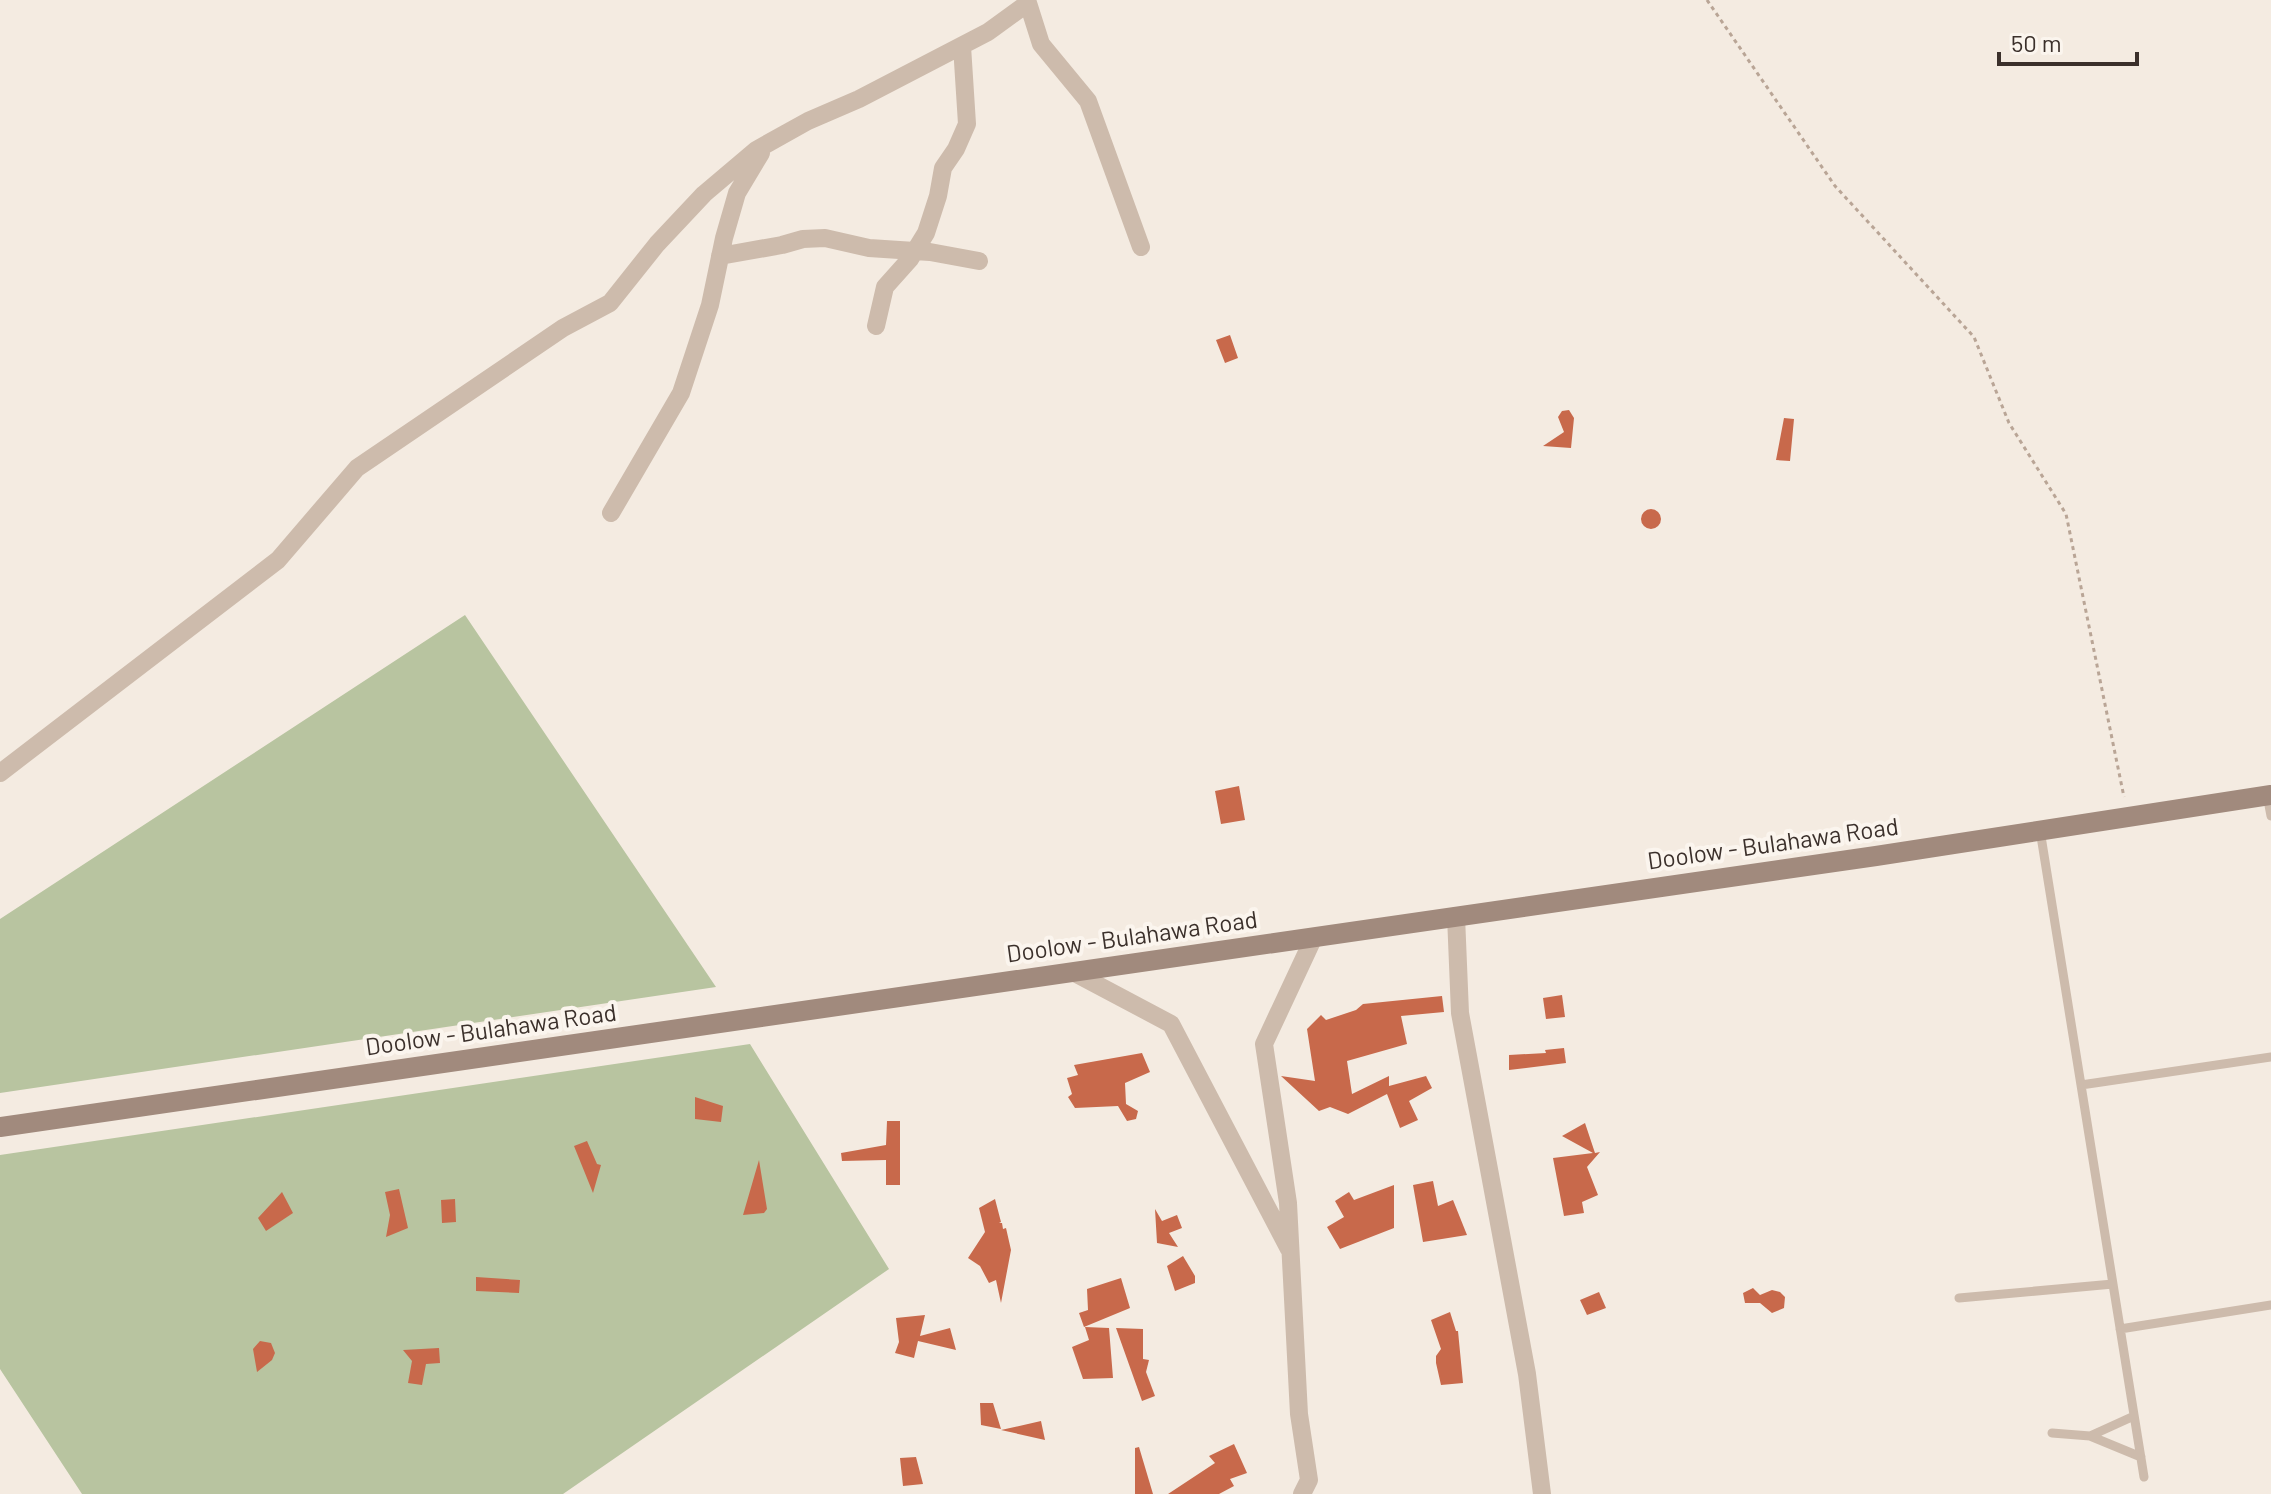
<svg xmlns="http://www.w3.org/2000/svg" width="2271" height="1494" font-family="Barlow,sans-serif">
<style>
.green{fill:#b8c4a0}
.building{fill:#c8694b}
.lines{fill:none;stroke-linecap:round;stroke-linejoin:round}
.path{stroke:#b9a596;stroke-width:3;stroke-dasharray:4 4;stroke-linecap:butt}
.service{stroke:#cdbbac;stroke-width:9}
.minor{stroke:#cdbbac;stroke-width:18}
.secondary{stroke:#a18a7d;stroke-width:20}
.labels{text-anchor:middle;stroke-width:8;stroke-linejoin:round;paint-order:stroke}
.street-label{font-size:24px;fill:#3b302b;stroke:#fbf5ee}
</style>
<rect width="100%" height="100%" fill="#f4ebe1"/>
<path class="green" d="M 465,615 L 716,987 L 0,1093 L 0,919 Z
M 750,1044 L 889,1269 L 563,1494 L 82,1494 L 0,1369 L 0,1155 Z"/>
<path class="building" d="M 1230,335 L 1238,358 L 1225,363 L 1216,340 Z
M 1569,410 L 1574,418 L 1571,448 L 1543,446 L 1564,432 L 1558,417 L 1562,411 Z
M 1784,418 L 1794,419 L 1790,461 L 1776,460 Z
M1641 519a10 10 0 1 1 20 0a10 10 0 1 1-20 0Z
M 1239,786 L 1245,820 L 1221,824 L 1215,791 Z
M 1562,995 L 1565,1017 L 1546,1019 L 1543,998 Z
M 1442,996 L 1444,1012 L 1401,1016 L 1407,1044 L 1347,1061 L 1352,1094 L 1389,1076 L 1389,1086 L 1426,1076 L 1432,1088 L 1409,1101 L 1418,1120 L 1400,1128 L 1387,1094 L 1348,1114 L 1330,1107 L 1319,1111 L 1281,1076 L 1315,1081 L 1307,1029 L 1321,1015 L 1326,1020 L 1356,1010 L 1363,1004 Z
M 1564,1048 L 1566,1063 L 1509,1070 L 1509,1055 L 1546,1053 L 1545,1050 Z
M 1142,1053 L 1150,1072 L 1125,1083 L 1126,1104 L 1138,1111 L 1136,1119 L 1127,1121 L 1118,1106 L 1075,1108 L 1068,1097 L 1072,1094 L 1067,1078 L 1078,1075 L 1074,1065 Z
M 695,1097 L 723,1106 L 721,1122 L 695,1119 Z
M 887,1121 L 900,1121 L 900,1185 L 886,1185 L 886,1160 L 842,1161 L 841,1153 L 886,1145 Z
M 1585,1123 L 1595,1153 L 1600,1152 L 1587,1167 L 1598,1195 L 1582,1202 L 1584,1213 L 1564,1216 L 1553,1158 L 1593,1153 L 1562,1136 Z
M 587,1141 L 597,1164 L 601,1165 L 593,1193 L 574,1146 Z
M 759,1160 L 767,1209 L 764,1213 L 743,1215 Z
M 1433,1181 L 1438,1206 L 1453,1200 L 1467,1235 L 1423,1242 L 1413,1185 Z
M 1394,1185 L 1394,1228 L 1340,1249 L 1327,1227 L 1344,1217 L 1335,1201 L 1349,1192 L 1354,1200 Z
M 399,1189 L 408,1228 L 386,1237 L 390,1215 L 385,1192 Z
M 282,1192 L 293,1213 L 266,1231 L 258,1218 Z
M 455,1199 L 456,1222 L 442,1223 L 441,1200 Z
M 995,1199 L 1001,1222 L 999,1223 L 1002,1223 L 1003,1229 L 1006,1228 L 1011,1250 L 1001,1303 L 996,1280 L 989,1283 L 980,1266 L 968,1258 L 985,1232 L 979,1208 Z
M 1155,1209 L 1162,1221 L 1177,1215 L 1182,1228 L 1169,1233 L 1178,1247 L 1157,1243 Z
M 1183,1256 L 1195,1276 L 1195,1283 L 1175,1291 L 1167,1266 Z
M 476,1277 L 520,1280 L 519,1293 L 476,1291 Z
M 1121,1278 L 1130,1308 L 1084,1327 L 1079,1313 L 1088,1310 L 1087,1289 Z
M 1753,1288 L 1760,1295 L 1772,1290 L 1780,1292 L 1785,1297 L 1784,1308 L 1772,1313 L 1760,1303 L 1745,1303 L 1743,1293 Z
M 1599,1292 L 1606,1308 L 1587,1315 L 1580,1300 Z
M 1450,1312 L 1456,1331 L 1458,1331 L 1463,1383 L 1441,1385 L 1436,1363 L 1436,1356 L 1441,1349 L 1431,1320 Z
M 925,1315 L 920,1336 L 950,1328 L 956,1350 L 918,1341 L 914,1358 L 895,1353 L 899,1342 L 896,1318 Z
M 1085,1327 L 1109,1328 L 1113,1378 L 1083,1379 L 1072,1347 L 1089,1340 Z
M 1116,1328 L 1143,1329 L 1143,1359 L 1149,1360 L 1146,1372 L 1155,1396 L 1142,1401 Z
M 260,1341 L 271,1343 L 275,1353 L 272,1360 L 257,1372 L 253,1349 Z
M 439,1348 L 440,1363 L 426,1364 L 422,1385 L 408,1383 L 412,1361 L 403,1350 Z
M 980,1403 L 993,1403 L 1001,1429 L 981,1425 Z
M 1041,1421 L 1045,1440 L 1001,1430 Z
M 1234,1444 L 1247,1473 L 1230,1479 L 1234,1486 L 1219,1494 L 1168,1494 L 1215,1463 L 1209,1456 Z
M 1139,1447 L 1153,1494 L 1135,1494 L 1135,1448 Z
M 916,1457 L 923,1484 L 903,1486 L 900,1458 Z"/>
<g class="lines">
<path class="path" d="M 1707,0 L 1835,186 L 1974,337 L 2009,423 L 2066,514 L 2124,797"/>
<path class="service" d="M 2267,795 L 2271,816
M 2040,830 L 2144,1477
M 2081,1085 L 2271,1057
M 1959,1298 L 2113,1284
M 2120,1329 L 2271,1305
M 2052,1433 L 2090,1436 L 2134,1416
M 2090,1436 L 2141,1457"/>
<path class="minor" d="M 1028,3 L 1041,44 L 1088,101 L 1141,247
M 720,256 L 782,245 L 803,239 L 825,238 L 869,248 L 930,252 L 979,261
M 876,326 L 885,287 L 910,259 L 926,233 L 938,196 L 943,168 L 956,149 L 967,124 L 962,46
M 611,513 L 681,393 L 710,305 L 724,238 L 737,193 L 761,153
M 0,773 L 278,560 L 357,468 L 563,328 L 610,303 L 657,244 L 704,194 L 756,150 L 808,121 L 859,99 L 988,32 L 1028,3 L 1027,0
M 1456,916 L 1460,1013 L 1527,1374 L 1542,1494
M 1073,972 L 1171,1024 L 1289,1249
M 1302,1494 L 1309,1480 L 1299,1414 L 1288,1203 L 1264,1044 L 1314,937"/>
<path class="secondary" d="M 0,1127 L 1876,856 L 2271,795"/>
</g>
<g class="labels">
<g class="street-label">
<text transform="translate(1773 844) rotate(-8)" y="8">Doolow - Bulahawa Road</text>
<text transform="translate(1132 937) rotate(-8)" y="8">Doolow - Bulahawa Road</text>
<text transform="translate(491 1030) rotate(-8)" y="8">Doolow - Bulahawa Road</text>
</g>
</g>
<path d="M1999 52v12h138v-12" fill="none" stroke="#3b302b" stroke-width="4"/>
<text x="2011" y="52" font-size="24" fill="#3b302b" stroke="#fbf5ee" stroke-width="6" paint-order="stroke">50 m</text>
</svg>
